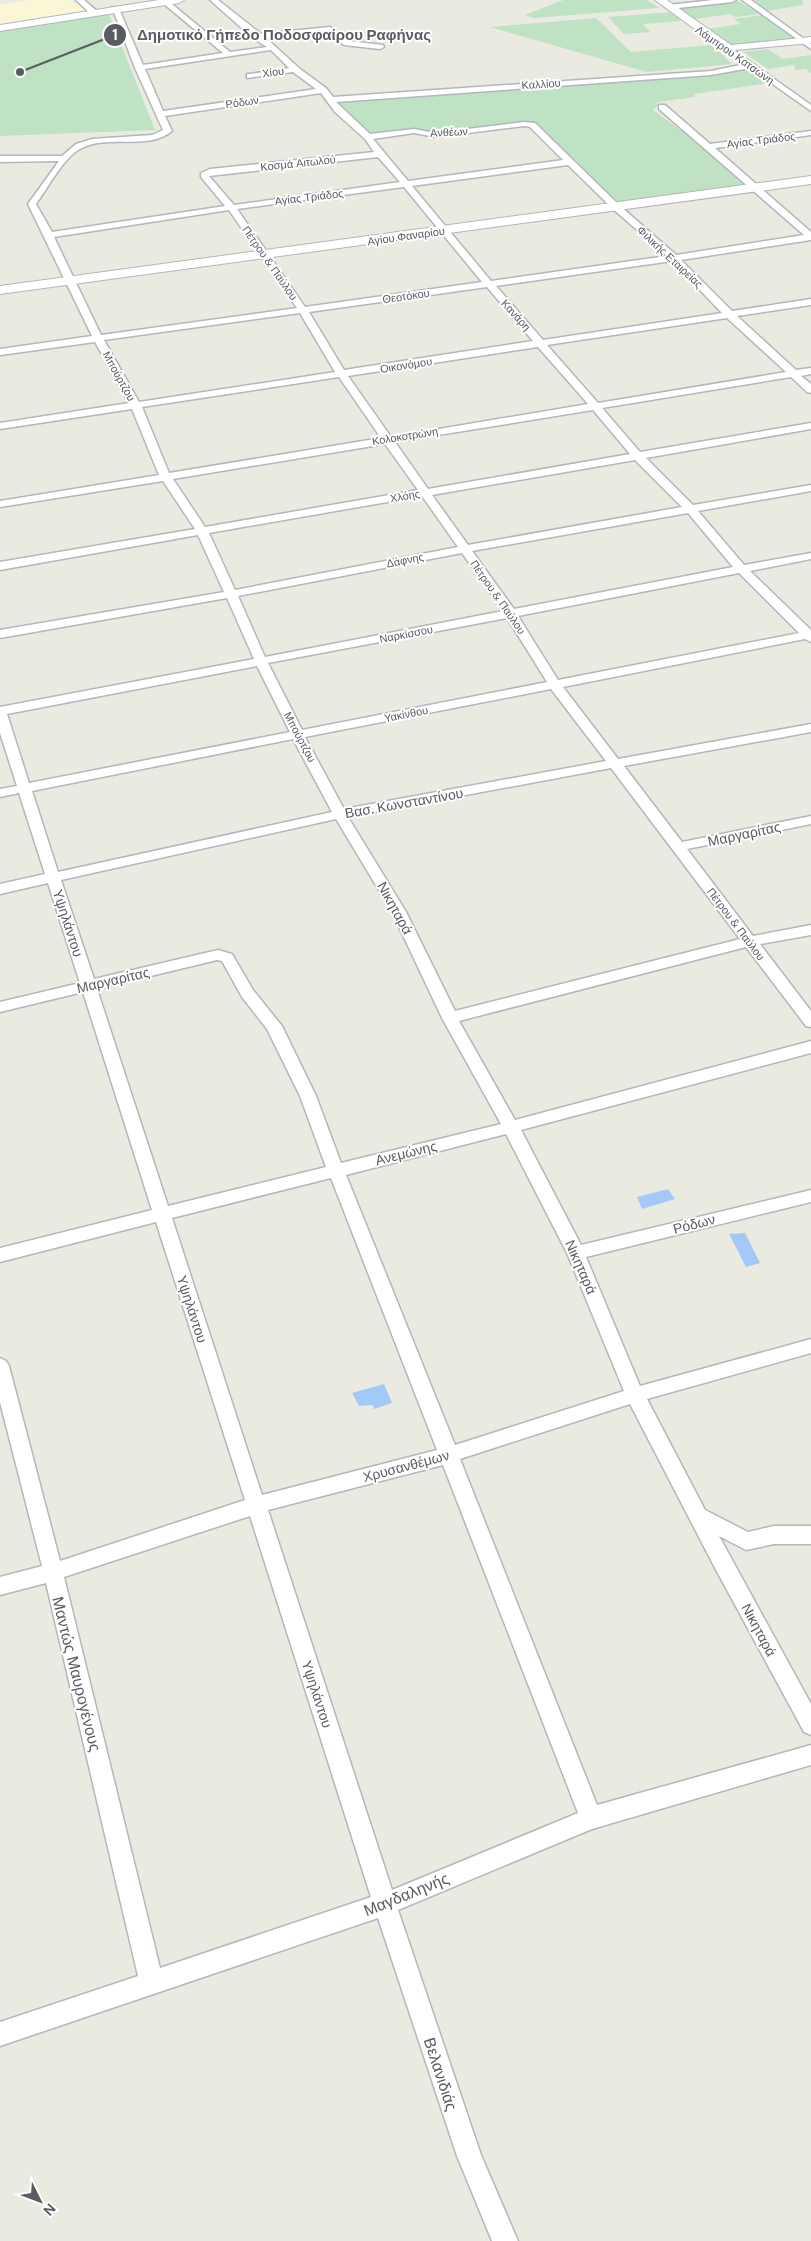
<svg xmlns="http://www.w3.org/2000/svg" width="811" height="2241" font-family="'DM Sans',sans-serif">
<style>
.commercial{fill:#fbf7d6}
.green{fill:#bee2c3}
.water{fill:#a3c9f9}
.lines{fill:none;stroke-linecap:round;stroke-linejoin:round}
.street-casing{stroke:#b3b6bb;stroke-width:3}
.secondary-casing{stroke:#b3b5bb;stroke-width:2}
.street{fill:#fff;fill-rule:evenodd}
.secondary{fill:#fff;fill-rule:evenodd}
.labels{text-anchor:middle;stroke-width:4;stroke-linejoin:round;paint-order:stroke}
.far-street-label{font-size:11px;fill:#595c61;stroke:#fff}
.street-label{font-size:14px;fill:#595c61;stroke:#fff}
.near-street-label{font-size:16px;fill:#595c61;stroke:#fff}
.leader{fill:none;stroke:#595c61;stroke-width:2}
.callout-dot{fill:#595c61;stroke:#fff;stroke-width:2}
.mark-label{font-size:15px;text-anchor:middle;font-weight:bold;fill:#fff}
.callout-label{font-size:15px;text-anchor:middle;font-weight:bold;fill:#595c61;stroke:#fff;stroke-width:4;stroke-linejoin:round;paint-order:stroke}
</style>
<rect width="100%" height="100%" fill="#ebeae1"/>
<path class="commercial" d="M 29,0 L 69,0 L 89,11 L 0,26 L 0,5 Z"/>
<path class="green" d="M 563,0 L 647,0 L 659,8 L 534,18 L 525,15 Z
M 755,0 L 802,0 L 804,5 L 766,11 Z
M 738,1 L 759,14 L 735,17 L 731,14 L 695,19 L 678,8 Z
M 672,12 L 681,21 L 643,24 L 650,32 L 624,34 L 608,17 Z
M 109,14 L 155,130 L 0,136 L 0,29 Z
M 763,15 L 795,39 L 731,46 L 706,29 L 741,24 L 734,19 Z
M 596,18 L 631,52 L 712,45 L 732,64 L 647,72 L 490,27 Z
M 768,49 L 783,59 L 811,55 L 811,73 L 806,69 L 796,70 L 794,65 L 768,69 L 743,52 Z
M 748,67 L 769,83 L 694,94 L 695,97 L 657,102 L 657,106 L 653,110 L 694,140 L 745,185 L 617,205 L 530,121 L 430,133 L 422,129 L 367,136 L 335,101 L 717,73 Z"/>
<path class="water" d="M 668,1189 L 675,1199 L 642,1209 L 637,1197 Z
M 745,1233 L 760,1263 L 746,1267 L 729,1234 Z
M 384,1384 L 392,1403 L 374,1409 L 373,1405 L 359,1406 L 352,1393 Z"/>
<g class="lines">
<defs>
<path id="street" d="M 76,0 L 84,0 L 98,12 L 91,14 Z
M 167,0 L 230,52 L 267,47 L 254,39 L 210,0 L 218,0 L 261,34 L 330,27 L 349,41 L 383,45 L 384,47 L 380,49 L 344,45 L 328,31 L 266,38 L 300,69 L 326,88 L 333,97 L 711,71 L 745,64 L 726,51 L 725,49 L 729,47 L 811,105 L 811,111 L 750,68 L 711,75 L 336,102 L 370,134 L 414,129 L 435,133 L 524,122 L 535,123 L 619,205 L 676,255 L 804,235 L 659,109 L 659,105 L 665,105 L 710,144 L 811,131 L 811,135 L 715,148 L 811,232 L 811,240 L 681,260 L 732,311 L 811,299 L 811,305 L 737,316 L 796,370 L 811,368 L 811,374 L 801,376 L 811,384 L 811,393 L 807,392 L 791,377 L 602,408 L 640,452 L 811,423 L 811,429 L 646,458 L 693,505 L 811,485 L 811,491 L 698,511 L 744,565 L 811,553 L 811,559 L 750,571 L 811,630 L 811,642 L 805,639 L 563,687 L 618,759 L 811,724 L 811,732 L 624,766 L 682,842 L 811,816 L 811,824 L 687,849 L 753,936 L 811,925 L 811,935 L 760,944 L 811,1011 L 811,1027 L 806,1026 L 746,947 L 459,1021 L 515,1120 L 811,1041 L 811,1053 L 521,1130 L 581,1245 L 811,1190 L 811,1202 L 586,1257 L 640,1386 L 811,1339 L 811,1353 L 647,1399 L 705,1510 L 748,1532 L 774,1526 L 811,1526 L 811,1544 L 774,1544 L 746,1550 L 719,1536 L 811,1704 L 811,1735 L 804,1732 L 715,1568 L 630,1404 L 460,1459 L 597,1805 L 811,1745 L 811,1765 L 592,1829 L 398,1910 L 481,2155 L 518,2241 L 492,2241 L 457,2156 L 378,1918 L 0,2046 L 0,2022 L 138,1976 L 46,1583 L 0,1595 L 0,1577 L 42,1566 L 0,1402 L 0,1358 L 6,1361 L 9,1366 L 60,1561 L 245,1500 L 156,1222 L 0,1262 L 0,1248 L 152,1210 L 83,992 L 0,1012 L 0,1002 L 80,983 L 48,883 L 0,894 L 0,884 L 45,874 L 19,793 L 0,797 L 0,789 L 17,786 L 0,733 L 0,707 L 254,659 L 227,598 L 0,638 L 0,630 L 224,592 L 198,535 L 0,570 L 0,562 L 195,529 L 163,481 L 0,507 L 0,501 L 159,475 L 132,409 L 0,429 L 0,423 L 129,403 L 95,342 L 0,355 L 0,349 L 92,336 L 28,204 L 59,161 L 0,162 L 0,156 L 62,156 L 76,144 L 92,139 L 152,135 L 163,130 L 135,68 L 112,7 L 119,9 L 143,65 L 223,53 L 164,4 L 164,0 ZM 271,50 L 289,68 L 250,74 L 247,74 L 247,78 L 293,72 L 316,89 L 163,111 L 145,69 ZM 321,93 L 335,112 L 365,139 L 374,152 L 210,169 L 201,173 L 201,177 L 225,206 L 52,232 L 36,204 C 48,188 64,156 82,148 C 109,134 148,151 172,131 L 165,116 ZM 524,126 L 530,127 L 563,160 L 408,181 L 373,139 L 414,133 L 435,137 ZM 378,157 L 400,182 L 234,205 L 209,176 ZM 568,165 L 613,209 L 667,256 L 491,281 L 412,186 ZM 404,187 L 482,282 L 305,307 L 237,209 ZM 229,210 L 297,308 L 101,335 L 54,237 ZM 672,261 L 722,313 L 543,340 L 496,286 ZM 487,287 L 533,341 L 344,370 L 309,312 ZM 300,313 L 335,372 L 139,402 L 104,340 ZM 727,318 L 786,372 L 598,403 L 547,345 ZM 538,347 L 588,404 L 391,437 L 348,376 ZM 339,377 L 381,438 L 169,473 L 142,407 ZM 593,410 L 630,454 L 428,489 L 395,442 ZM 385,444 L 418,490 L 205,527 L 173,479 ZM 635,460 L 682,507 L 468,545 L 432,495 ZM 422,496 L 458,547 L 235,590 L 209,533 ZM 688,513 L 733,567 L 514,609 L 472,551 ZM 462,553 L 503,611 L 265,657 L 238,596 ZM 739,573 L 799,633 L 558,680 L 518,616 ZM 507,618 L 547,682 L 302,730 L 268,663 ZM 257,666 L 290,732 L 29,783 L 7,714 ZM 551,689 L 606,761 L 344,809 L 305,737 ZM 293,739 L 332,812 L 58,872 L 32,791 ZM 611,768 L 740,939 L 455,1011 L 406,912 L 348,817 ZM 336,819 L 392,912 L 442,1018 L 501,1124 L 341,1163 L 316,1096 L 282,1026 L 253,990 L 232,954 L 218,950 L 94,979 L 61,880 ZM 217,960 L 222,961 L 242,997 L 267,1029 L 300,1096 L 326,1167 L 168,1206 L 97,989 ZM 506,1134 L 567,1253 L 624,1391 L 455,1445 L 346,1175 ZM 331,1178 L 437,1450 L 262,1495 L 172,1218 ZM 443,1465 L 578,1813 L 392,1890 L 268,1510 ZM 250,1516 L 371,1897 L 160,1968 L 64,1577 Z
M 713,0 L 736,0 L 732,2 L 669,9 L 665,7 L 669,5 Z
M 742,0 L 751,0 L 811,44 L 811,49 Z"/>
<path id="secondary" d="M 159,0 L 184,0 L 179,3 L 0,31 L 0,25 Z
M 655,0 L 667,0 L 731,45 L 811,37 L 811,43 L 725,51 Z
M 811,176 L 811,184 L 0,294 L 0,286 Z"/>
</defs>
<use href="#street" class="street-casing"/>
<use href="#secondary" class="secondary-casing"/>
<use href="#street" class="street"/>
<use href="#secondary" class="secondary"/>
</g>
<g class="labels">
<g class="far-street-label">
<text transform="translate(735 55) rotate(35)" y="4">Λάμπρου Κατσώνη</text>
<text transform="translate(273 72) rotate(-8)" y="4">Χίου</text>
<text transform="translate(541 84) rotate(-4)" y="4">Καλλίου</text>
<text transform="translate(242 102) rotate(-8)" y="4">Ρόδων</text>
<text transform="translate(449 132) rotate(-3)" y="4">Ανθέων</text>
<text transform="translate(761 140) rotate(-7)" y="4">Αγίας Τριάδος</text>
<text transform="translate(298 163) rotate(-6)" y="4">Κοσμά Αιτωλού</text>
<text transform="translate(309 197) rotate(-7)" y="4">Αγίας Τριάδος</text>
<text transform="translate(406 236) rotate(-8)" y="4">Αγίου Φαναρίου</text>
<text transform="translate(670 257) rotate(43)" y="4">Φιλικής Εταιρείας</text>
<text transform="translate(270 263) rotate(55)" y="4">Πέτρου &amp; Παύλου</text>
<text transform="translate(406 296) rotate(-8)" y="4">Θεοτόκου</text>
<text transform="translate(516 315) rotate(48)" y="4">Κανάρη</text>
<text transform="translate(406 365) rotate(-9)" y="4">Οικονόμου</text>
<text transform="translate(119 376) rotate(61)" y="4">Μπούρτζου</text>
<text transform="translate(405 436) rotate(-9)" y="4">Κολοκοτρώνη</text>
<text transform="translate(405 496) rotate(-10)" y="4">Χλόης</text>
<text transform="translate(405 560) rotate(-11)" y="4">Δάφνης</text>
<text transform="translate(498 597) rotate(55)" y="4">Πέτρου &amp; Παύλου</text>
<text transform="translate(406 634) rotate(-11)" y="4">Ναρκίσσου</text>
<text transform="translate(406 714) rotate(-11)" y="4">Υακίνθου</text>
<text transform="translate(300 737) rotate(62)" y="4">Μπούρτζου</text>
<text transform="translate(736 924) rotate(53)" y="4">Πέτρου &amp; Παύλου</text>
</g>
<g class="street-label">
<text transform="translate(404 803) rotate(-10)" y="5">Βασ. Κωνσταντίνου</text>
<text transform="translate(744 834) rotate(-12)" y="5">Μαργαρίτας</text>
<text transform="translate(395 908) rotate(61)" y="5">Νικηταρά</text>
<text transform="translate(68 923) rotate(72)" y="5">Υψηλάντου</text>
<text transform="translate(113 980) rotate(-13)" y="5">Μαργαρίτας</text>
<text transform="translate(406 1153) rotate(-14)" y="5">Ανεμώνης</text>
<text transform="translate(694 1224) rotate(-14)" y="5">Ρόδων</text>
<text transform="translate(581 1267) rotate(66)" y="5">Νικηταρά</text>
<text transform="translate(192 1309) rotate(72)" y="5">Υψηλάντου</text>
<text transform="translate(406 1466) rotate(-15)" y="5">Χρυσανθέμων</text>
<text transform="translate(759 1630) rotate(62)" y="5">Νικηταρά</text>
<text transform="translate(317 1694) rotate(72)" y="5">Υψηλάντου</text>
</g>
<g class="near-street-label">
<text transform="translate(77 1674) rotate(76)" y="6">Μαντώς Μαυρογένους</text>
<text transform="translate(406 1894) rotate(-22)" y="6">Μαγδαληνής</text>
<text transform="translate(441 2074) rotate(72)" y="6">Βελανιδιάς</text>
</g>
</g>
<path class="leader" d="M20 72L115 35"/>
<g class="callout-dot">
<circle cx="20" cy="72" r="5"/>
<circle cx="115" cy="35" r="12"/>
</g>
<g class="mark-label">
<text x="115" y="40">1</text>
</g>
<g class="callout-label">
<text x="284" y="40">Δημοτικό Γήπεδο Ποδοσφαίρου Ραφήνας</text>
</g>
<g transform="translate(40 2201) rotate(132)" stroke="#ffffff" stroke-width="4" paint-order="stroke">
<path d="M0-4L9 19L0 12L-9 19Z" fill="#595c61"/>
<text y="-8" font-size="14" font-weight="bold" text-anchor="middle" fill="#595c61">N</text>
</g>
</svg>
